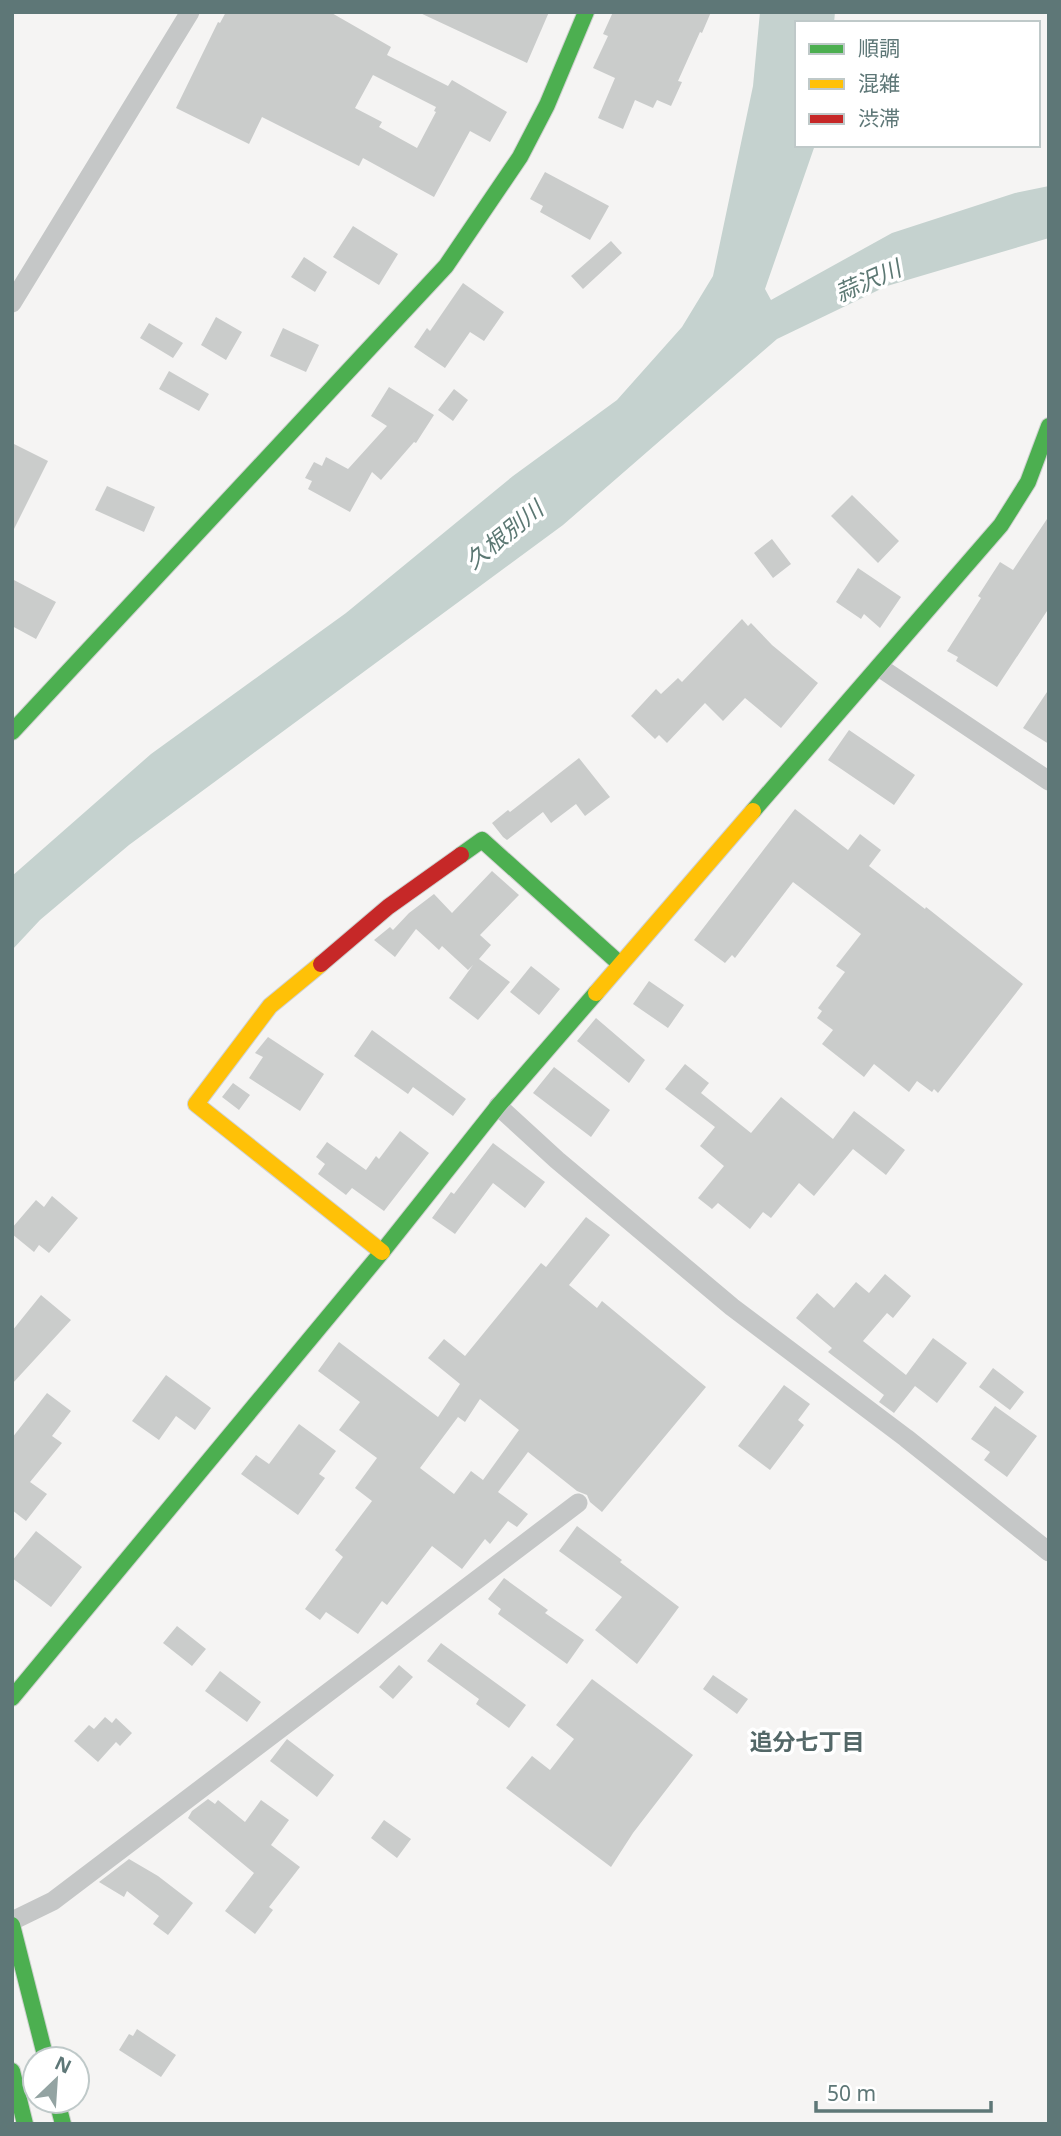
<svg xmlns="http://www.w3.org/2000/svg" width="1061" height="2136" font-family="'Noto Sans','Noto Sans JP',sans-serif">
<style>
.water{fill:#c5d2cf}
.building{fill:#cacccb;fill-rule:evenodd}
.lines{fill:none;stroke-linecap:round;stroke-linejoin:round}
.fast-casing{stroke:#cfd1d0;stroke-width:18}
.slow-casing{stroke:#cfd1d0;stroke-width:18}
.jam-casing{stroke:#cfd1d0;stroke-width:18}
.street{stroke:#c5c7c7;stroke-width:19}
.fast{stroke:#4caf50;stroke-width:16}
.slow{stroke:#ffc107;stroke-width:16}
.jam{stroke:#c62828;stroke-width:16}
.labels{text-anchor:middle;stroke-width:7;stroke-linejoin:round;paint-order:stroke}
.water-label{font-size:23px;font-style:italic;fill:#5c7873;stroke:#fff}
.neighbourhood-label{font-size:23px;font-weight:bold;fill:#536767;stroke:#fff}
</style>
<rect width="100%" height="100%" fill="#f5f4f3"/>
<path class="water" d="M 760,12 L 835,12 L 834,23 L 797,23 L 797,145 L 815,145 L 765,289 L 771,300 L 892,233 L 1015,193 L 1049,186 L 1049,238 L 887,286 L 777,339 L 563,525 L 129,845 L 40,920 L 12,950 L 12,876 L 151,754 L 346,613 L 513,476 L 617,400 L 682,327 L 713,276 L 753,86 Z"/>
<path class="building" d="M 226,12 L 330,12 L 391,47 L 387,55 L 448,86 L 452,80 L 507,112 L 490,142 L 470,131 L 434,197 L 363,158 L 359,166 L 262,117 L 249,144 L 176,108 L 218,22 L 220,23 ZM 373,75 L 436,107 L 434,111 L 436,112 L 417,148 L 379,127 L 382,122 L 355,108 Z
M 418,12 L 549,12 L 527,63 Z
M 613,12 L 711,12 L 702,33 L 700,32 L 678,81 L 682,82 L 671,106 L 657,100 L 653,108 L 635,100 L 623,129 L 598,118 L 615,78 L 593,68 L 608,36 L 603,34 Z
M 545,172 L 609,206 L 590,240 L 540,212 L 543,206 L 530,199 Z
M 353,226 L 398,254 L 379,285 L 333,257 Z
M 611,241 L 622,253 L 583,289 L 571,276 Z
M 304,257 L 327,272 L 315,292 L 291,277 Z
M 463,283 L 504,312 L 484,341 L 470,332 L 445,368 L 414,347 L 427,328 L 430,331 Z
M 216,317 L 242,332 L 226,360 L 201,345 Z
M 149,323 L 183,343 L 173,358 L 140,338 Z
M 283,328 L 319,345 L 306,372 L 270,356 Z
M 169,371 L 209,394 L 199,411 L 159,389 Z
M 389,387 L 434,415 L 416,443 L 414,442 L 381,480 L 372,472 L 350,512 L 308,489 L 312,481 L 305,478 L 314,462 L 322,466 L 326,457 L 348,469 L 387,426 L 371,416 Z
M 454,389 L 468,400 L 453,421 L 438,410 Z
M 12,443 L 48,461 L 12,533 Z
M 107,486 L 155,507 L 144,532 L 95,510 Z
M 852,495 L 899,541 L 878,563 L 831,516 Z
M 1049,516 L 1049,608 L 997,687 L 956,661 L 958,657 L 947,651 L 981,598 L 978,596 L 1000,562 L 1013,570 Z
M 772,539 L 791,564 L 773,578 L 754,553 Z
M 858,568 L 901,597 L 880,628 L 864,614 L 861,619 L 836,602 Z
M 12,579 L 56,602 L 36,639 L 12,626 Z
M 742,619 L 748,626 L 751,623 L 772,645 L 818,683 L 781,728 L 745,698 L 723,721 L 705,703 L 667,743 L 659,735 L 655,739 L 631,716 L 656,689 L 661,694 L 678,678 L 682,682 Z
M 1049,689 L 1049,744 L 1023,728 Z
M 849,730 L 915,775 L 894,805 L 828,760 Z
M 579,758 L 610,797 L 585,816 L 576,804 L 551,823 L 543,812 L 507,840 L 503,837 L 492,823 L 508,810 L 510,812 Z
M 795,809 L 848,850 L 860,834 L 881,850 L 869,866 L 925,909 L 926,907 L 1023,984 L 938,1093 L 934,1089 L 932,1092 L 917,1081 L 909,1092 L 874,1064 L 864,1077 L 822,1044 L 833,1030 L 817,1018 L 822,1011 L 818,1008 L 845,972 L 836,966 L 861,934 L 793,882 L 735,958 L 732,955 L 725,963 L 694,940 Z
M 492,871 L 519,895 L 480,935 L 491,945 L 479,959 L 510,982 L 478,1020 L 449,998 L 473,965 L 468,970 L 442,946 L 439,950 L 416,929 L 395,957 L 374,940 L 390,927 L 393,930 L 409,913 L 434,894 L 452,913 Z
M 531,966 L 560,989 L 539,1015 L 510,992 Z
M 649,981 L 684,1005 L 668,1028 L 633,1004 Z
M 596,1018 L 645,1060 L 629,1083 L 577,1041 Z
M 372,1030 L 466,1099 L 453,1116 L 413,1087 L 408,1094 L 354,1056 Z
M 268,1037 L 324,1074 L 300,1111 L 249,1078 L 263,1057 L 255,1053 Z
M 685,1064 L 709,1083 L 701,1093 L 751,1133 L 781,1097 L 833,1139 L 854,1111 L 905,1150 L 886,1175 L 853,1149 L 814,1196 L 799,1183 L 771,1218 L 763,1212 L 750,1229 L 718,1203 L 712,1209 L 698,1198 L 724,1166 L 700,1146 L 715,1127 L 665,1089 Z
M 554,1067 L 610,1110 L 591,1137 L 533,1093 Z
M 233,1083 L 250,1095 L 239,1110 L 222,1097 Z
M 400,1131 L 429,1153 L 384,1211 L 352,1188 L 346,1195 L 318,1174 L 325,1164 L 316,1157 L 327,1142 L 366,1170 L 376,1156 L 379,1159 Z
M 493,1143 L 545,1182 L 525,1208 L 493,1183 L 455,1234 L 432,1218 L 451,1192 L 454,1194 Z
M 52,1196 L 78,1218 L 49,1253 L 39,1245 L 34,1252 L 12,1234 L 12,1228 L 36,1200 L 44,1207 Z
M 586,1217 L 610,1235 L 569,1285 L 597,1308 L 602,1301 L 706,1387 L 602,1512 L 590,1502 L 587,1495 L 577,1491 L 528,1452 L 498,1492 L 528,1514 L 517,1527 L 508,1521 L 490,1544 L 485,1539 L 462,1569 L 432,1546 L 387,1605 L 382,1601 L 358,1634 L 326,1612 L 320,1620 L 305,1609 L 343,1557 L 335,1550 L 372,1501 L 355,1488 L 377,1458 L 339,1430 L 360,1402 L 318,1371 L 339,1342 L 438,1417 L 460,1384 L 428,1358 L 444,1339 L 465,1356 L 541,1263 L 546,1267 ZM 480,1399 L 519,1430 L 483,1480 L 471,1471 L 454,1494 L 420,1468 L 458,1417 L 465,1422 Z
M 885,1274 L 911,1296 L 893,1318 L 887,1313 L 863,1341 L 906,1375 L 933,1338 L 967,1363 L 937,1403 L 915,1386 L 894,1413 L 879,1402 L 884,1395 L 828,1352 L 832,1348 L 796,1318 L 817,1293 L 834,1308 L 856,1282 L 869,1293 Z
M 41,1295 L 71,1320 L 12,1384 L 12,1331 Z
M 993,1368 L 1024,1392 L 1010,1410 L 979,1387 Z
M 166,1375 L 211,1408 L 195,1430 L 176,1416 L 159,1440 L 132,1421 Z
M 784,1385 L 810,1404 L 798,1420 L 804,1425 L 770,1470 L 738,1446 Z
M 47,1393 L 71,1411 L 52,1436 L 62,1443 L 30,1482 L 47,1494 L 26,1521 L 12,1510 L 12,1438 Z
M 995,1406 L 1037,1436 L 1007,1477 L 984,1460 L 990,1452 L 971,1439 Z
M 299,1424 L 336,1451 L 319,1474 L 325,1478 L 298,1515 L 241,1474 L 256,1455 L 269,1464 Z
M 577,1526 L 622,1560 L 620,1562 L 679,1607 L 637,1664 L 595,1630 L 622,1597 L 559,1551 Z
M 36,1531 L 82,1567 L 51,1607 L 12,1578 L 12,1561 Z
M 504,1578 L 548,1610 L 545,1613 L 584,1640 L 567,1664 L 498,1614 L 501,1609 L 488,1599 Z
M 177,1626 L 206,1649 L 192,1666 L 163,1643 Z
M 441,1643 L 526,1705 L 509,1728 L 476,1704 L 479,1699 L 427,1661 Z
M 399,1665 L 413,1677 L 393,1699 L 379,1687 Z
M 220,1671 L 261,1702 L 247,1722 L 205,1691 Z
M 713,1675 L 748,1699 L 737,1714 L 703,1689 Z
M 592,1679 L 693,1755 L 633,1833 L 611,1867 L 506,1788 L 532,1756 L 550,1770 L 574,1739 L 556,1725 Z
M 105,1717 L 112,1723 L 116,1718 L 132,1733 L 120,1746 L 116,1742 L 98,1762 L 74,1741 L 89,1725 L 94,1729 Z
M 287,1739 L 334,1775 L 317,1797 L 270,1761 Z
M 208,1799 L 215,1804 L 218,1800 L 245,1822 L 261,1800 L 289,1820 L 271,1845 L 300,1867 L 269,1907 L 273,1910 L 255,1934 L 225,1911 L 254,1873 L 188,1818 L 192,1811 Z
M 384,1820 L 411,1839 L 397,1858 L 371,1838 Z
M 129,1859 L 158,1876 L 193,1903 L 168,1935 L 153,1924 L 159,1916 L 127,1891 L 124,1897 L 99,1882 Z
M 137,2029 L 176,2055 L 161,2077 L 119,2050 L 129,2034 L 133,2036 Z"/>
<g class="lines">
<defs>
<path id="fast" d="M 12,732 L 446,266 L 520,157 L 547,105 L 586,12
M 753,811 L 1001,525 L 1028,482 L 1049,426
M 461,855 L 482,840 L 620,964
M 12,1698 L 382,1252 L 498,1106 L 596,993
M 12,1925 L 46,2059
M 12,2071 L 25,2124
M 57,2101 L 63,2124"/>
<path id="slow" d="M 321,964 L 270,1006 L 196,1104 L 382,1252
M 596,993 L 753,811"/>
<path id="jam" d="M 321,964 L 388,907 L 461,855"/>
</defs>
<use href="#fast" class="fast-casing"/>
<use href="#slow" class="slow-casing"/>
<use href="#jam" class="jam-casing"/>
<path class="street" d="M 12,303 L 190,12
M 879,667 L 1049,781
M 498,1106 L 557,1160 L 732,1307 L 906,1438 L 1049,1552
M 12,1921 L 53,1901 L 578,1503"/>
<use href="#fast" class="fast"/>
<use href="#slow" class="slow"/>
<use href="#jam" class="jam"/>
</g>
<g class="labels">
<g class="water-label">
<text transform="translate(868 281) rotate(-24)" y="8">蒜沢川</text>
<text transform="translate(504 535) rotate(-39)" y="8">久根別川</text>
</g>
<g class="neighbourhood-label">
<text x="807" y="1750">追分七丁目</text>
</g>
</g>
<rect width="1061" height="2136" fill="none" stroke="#5e7777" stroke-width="28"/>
<rect x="795" y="21" width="245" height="126" fill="#ffffff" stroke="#bfc9c9" stroke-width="2"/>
<rect x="809" y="44" width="35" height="10" fill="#4caf50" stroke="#bfc9c9" stroke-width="2"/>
<text x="858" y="56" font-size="21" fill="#5e7777">順調</text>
<rect x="809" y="79" width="35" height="10" fill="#ffc107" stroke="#bfc9c9" stroke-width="2"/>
<text x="858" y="91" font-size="21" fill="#5e7777">混雑</text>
<rect x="809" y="114" width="35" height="10" fill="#c62828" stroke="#bfc9c9" stroke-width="2"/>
<text x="858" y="126" font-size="21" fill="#5e7777">渋滞</text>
<g transform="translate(56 2080) rotate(25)"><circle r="33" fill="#ffffff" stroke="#bfc9c9" stroke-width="2"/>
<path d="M0-5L12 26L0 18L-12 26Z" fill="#93a3a2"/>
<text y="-10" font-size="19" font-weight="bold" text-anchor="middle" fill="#5e7777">N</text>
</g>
<path d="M816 2101v10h175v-10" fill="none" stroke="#5e7777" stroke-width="3.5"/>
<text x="827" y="2101" font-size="21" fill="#5e7777" stroke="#ffffff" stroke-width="5" paint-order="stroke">50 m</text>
</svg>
